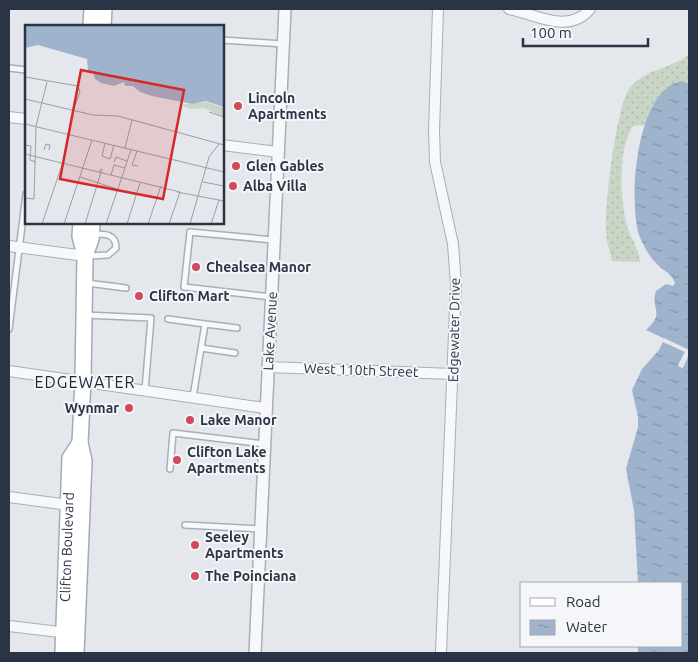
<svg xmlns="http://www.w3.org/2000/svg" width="698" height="662" font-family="Ubuntu,sans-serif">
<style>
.grass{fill:url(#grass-dots)}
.water{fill:url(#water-ripples)}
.pier{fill:#e4e7ec}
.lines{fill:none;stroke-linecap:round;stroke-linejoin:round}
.service-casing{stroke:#a9aeb7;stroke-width:8}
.minor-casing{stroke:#a9aeb7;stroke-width:12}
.tertiary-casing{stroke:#a9aeb7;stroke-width:14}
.primary-casing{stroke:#a3abb8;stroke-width:18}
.service{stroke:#f7f8fa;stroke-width:5}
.minor{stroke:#f7f8fa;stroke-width:10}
.tertiary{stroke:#f7f8fa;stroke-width:11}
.primary{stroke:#fff;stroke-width:15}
.poi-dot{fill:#d1495b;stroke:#f4f6f9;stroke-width:2}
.labels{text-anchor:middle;stroke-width:4;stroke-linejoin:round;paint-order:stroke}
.poi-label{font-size:14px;font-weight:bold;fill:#2b3445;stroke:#f4f6f9;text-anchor:start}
.street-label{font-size:14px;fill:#2b3445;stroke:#f4f6f9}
.quarter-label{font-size:16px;letter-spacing:1px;fill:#1d2536;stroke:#f4f6f9}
.inset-road{fill:none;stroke:#9a9fa9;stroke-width:1}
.view{fill:#d62828;fill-opacity:0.15;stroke:#d62828;stroke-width:2.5}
.inset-edge{fill:none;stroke:#2b3445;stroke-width:2.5}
</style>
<defs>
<pattern id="grass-dots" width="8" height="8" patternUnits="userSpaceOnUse" patternTransform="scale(1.25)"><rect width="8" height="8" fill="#c9d6c5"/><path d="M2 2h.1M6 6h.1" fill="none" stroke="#adb8ab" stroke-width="1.8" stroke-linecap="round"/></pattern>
<pattern id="water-ripples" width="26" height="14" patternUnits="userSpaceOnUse" patternTransform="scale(1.25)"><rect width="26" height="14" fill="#9fb4cc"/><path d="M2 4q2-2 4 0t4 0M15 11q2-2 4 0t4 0" fill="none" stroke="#8293a7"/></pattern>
</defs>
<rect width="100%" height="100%" fill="#e4e7ec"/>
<path class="grass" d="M 689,54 L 689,84 L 683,81 C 662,89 652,104 645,125 L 633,126 C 617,148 620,204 628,229 C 632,240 640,251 640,262 L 612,261 C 610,251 606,241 606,231 C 605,206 616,100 632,85 C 648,69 673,68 689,54 Z"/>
<path class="water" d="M 683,81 L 689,84 L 689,350 L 646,330 C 666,312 650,310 656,291 L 666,284 L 673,286 L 675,283 C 671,272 663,271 657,264 C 649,257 643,244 639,235 C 628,200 636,87 683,81 Z
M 663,342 L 685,352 L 678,365 L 682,368 L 689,354 L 689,653 L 638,653 L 638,646 L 682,646 L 682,583 L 638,583 L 634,510 L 626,469 L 638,427 L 638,417 L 632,390 L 642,369 L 659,350 Z"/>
<path class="pier" d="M 664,338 L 689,350 L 689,354 L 683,368 L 678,366 L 685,352 L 663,342 Z"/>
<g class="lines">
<defs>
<path id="service" d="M 222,40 L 283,44
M 9,68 L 26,70
M 88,256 L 108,255 L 116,248 C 116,233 104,234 92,234
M 87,283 L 126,288
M 271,297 L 184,287 L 190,232 L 273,240
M 85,315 L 151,318 L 145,390
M 168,319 L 205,324 L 193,397
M 205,324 L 237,328
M 9,329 L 26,194
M 201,348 L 235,353
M 170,469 L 173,433 L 264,444
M 185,525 L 260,529"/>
<path id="minor" d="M 438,9 L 434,131 L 435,162 L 453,244 L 456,285 L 441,653
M 509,9 C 536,14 568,35 590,9
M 9,117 L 26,119
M 222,145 L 278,152
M 9,246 L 85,256
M 268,367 L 453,374
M 9,371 L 265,408
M 9,497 L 69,505
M 9,626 L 68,633"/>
<path id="tertiary" d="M 255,653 L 285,9"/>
<g id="primary">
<path d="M 91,26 L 92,9"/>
<path d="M 103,26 L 104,9"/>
<path d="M 85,256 L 91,239 L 92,222"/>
<path id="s1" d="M 63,653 L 70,458 L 80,443"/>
<path d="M 76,653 L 84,461 L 80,443 L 83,380 L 85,256 L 80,236 L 81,222"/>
</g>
</defs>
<use href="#service" class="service-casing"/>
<use href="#minor" class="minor-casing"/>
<use href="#tertiary" class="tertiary-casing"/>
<use href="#primary" class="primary-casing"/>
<use href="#service" class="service"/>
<use href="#minor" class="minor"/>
<use href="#tertiary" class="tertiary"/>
<use href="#primary" class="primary"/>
</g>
<g class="poi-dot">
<circle cx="238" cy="106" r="5"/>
<circle cx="236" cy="166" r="5"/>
<circle cx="233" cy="186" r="5"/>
<circle cx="196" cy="267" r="5"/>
<circle cx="139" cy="296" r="5"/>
<circle cx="129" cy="408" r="5"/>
<circle cx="190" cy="420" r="5"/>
<circle cx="177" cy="460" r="5"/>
<circle cx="195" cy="545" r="5"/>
<circle cx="195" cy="576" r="5"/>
</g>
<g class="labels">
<g class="poi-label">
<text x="248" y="103">Lincoln<tspan x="248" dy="16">Apartments</tspan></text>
<text x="246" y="171">Glen Gables</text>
<text x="243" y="191">Alba Villa</text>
<text x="206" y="272">Chealsea Manor</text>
<text x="149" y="301">Clifton Mart</text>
<text x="119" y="413" text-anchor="end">Wynmar</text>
<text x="200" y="425">Lake Manor</text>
<text x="187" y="457">Clifton Lake<tspan x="187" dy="16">Apartments</tspan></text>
<text x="205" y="542">Seeley<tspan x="205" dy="16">Apartments</tspan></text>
<text x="205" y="581">The Poinciana</text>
</g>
<g class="street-label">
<text transform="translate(454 330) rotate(-89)" y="5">Edgewater Drive</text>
<text transform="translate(270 331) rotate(-87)" y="5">Lake Avenue</text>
<text transform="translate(361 370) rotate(2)" y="5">West 110th Street</text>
<text dy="5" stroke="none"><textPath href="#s1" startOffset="106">Clifton Boulevard</textPath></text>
</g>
<g class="quarter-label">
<text x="85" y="388">EDGEWATER</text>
</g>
</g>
<g transform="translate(25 25)">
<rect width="199" height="199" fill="#e4e7ec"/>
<path d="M 182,77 L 199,83 L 199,92 L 179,83 L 167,84 L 154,80 Z" fill="#c9d6c5"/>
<path d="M 0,0 L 199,0 L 199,82 L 181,76 L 167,79 L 127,71 L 115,67 L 108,61 L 100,61 L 99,57 L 89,61 L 76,58 L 70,54 L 68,47 L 63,46 L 62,34 L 13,20 L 0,23 Z" fill="#9fb4cc"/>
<path class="inset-road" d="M 0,52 L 53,61 L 55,67 L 48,86M 0,74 L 68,90 L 93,91 L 199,120M 184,87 L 199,92M 0,99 L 199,147M 80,118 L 77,131 L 85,134 L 89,120M 0,120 L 6,121 L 5,135 L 11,137M 100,123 L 107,95M 19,125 L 21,119 L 25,120 L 24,125M 112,126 L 107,140 L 113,141M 0,129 L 155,167M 89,137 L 91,132 L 102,136M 86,150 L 89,140 L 100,143M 55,152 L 92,164M 178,157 L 199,161M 152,167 L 199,176M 0,173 L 9,174 L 11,101 L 22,57M 17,199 L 38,137M 39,199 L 67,115M 60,199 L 77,144 L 74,146M 81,199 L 106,125M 102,199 L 115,158M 123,199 L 136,161M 144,199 L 155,167M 165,199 L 184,132 L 194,119M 186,199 L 194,175"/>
<path class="view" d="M 56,45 L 159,65 L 138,174 L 35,154 Z"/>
<rect width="199" height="199" class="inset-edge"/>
</g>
<rect width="698" height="662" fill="none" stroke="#2b3445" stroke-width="20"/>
<rect x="520" y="582" width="162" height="65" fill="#f4f6f9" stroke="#a4a8b1"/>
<rect x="530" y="598" width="25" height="8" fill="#ffffff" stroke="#a4a8b1"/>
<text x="566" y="607" font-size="15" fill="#2b3445">Road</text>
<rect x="530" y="620" width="25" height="15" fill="url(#water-ripples)" stroke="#a4a8b1"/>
<text x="566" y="632" font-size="15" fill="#2b3445">Water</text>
<path d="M523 38v8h125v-8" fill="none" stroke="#2b3445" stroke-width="2.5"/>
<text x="530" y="38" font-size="15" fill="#2b3445" stroke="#f4f6f9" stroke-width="4" paint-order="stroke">100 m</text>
</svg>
